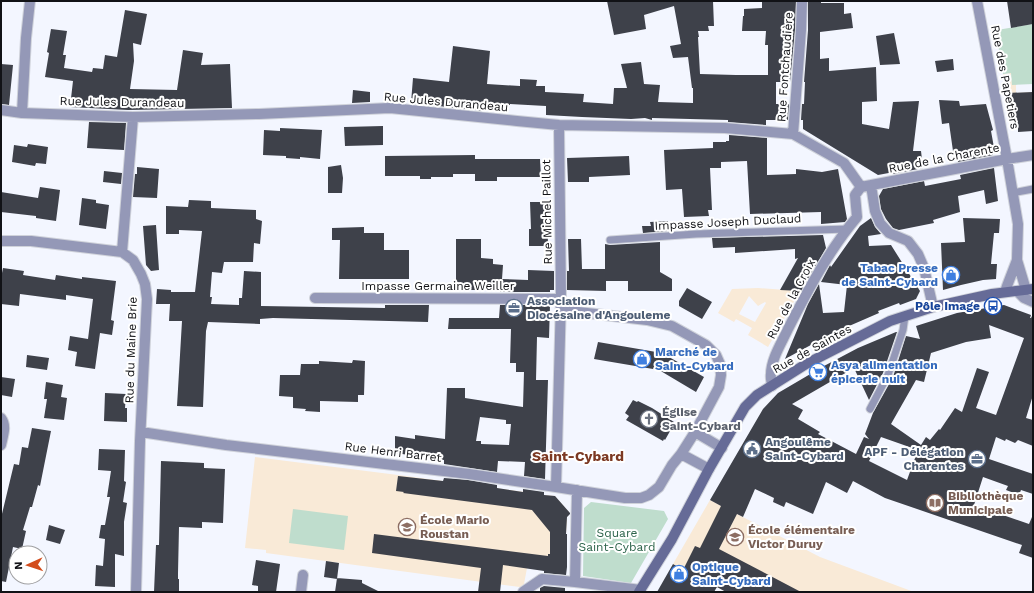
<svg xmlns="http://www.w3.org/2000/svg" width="1034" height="593" font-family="'Work Sans',sans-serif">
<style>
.education{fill:#f9ead7;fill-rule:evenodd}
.green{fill:#bfddcd}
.building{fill:#3e414a;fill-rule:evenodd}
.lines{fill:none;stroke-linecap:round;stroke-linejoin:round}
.service-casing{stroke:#cfd2da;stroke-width:9}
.minor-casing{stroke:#cfd2da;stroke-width:12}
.secondary-casing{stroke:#cfd2da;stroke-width:12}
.service{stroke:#9498b7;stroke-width:7}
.minor{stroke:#9498b7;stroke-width:10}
.secondary{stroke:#666b97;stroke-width:10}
.labels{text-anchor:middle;stroke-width:4;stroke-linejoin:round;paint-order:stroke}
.street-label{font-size:12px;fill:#111216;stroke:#fff}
.shop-label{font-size:12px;font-weight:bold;fill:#366cbe;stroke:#fff;text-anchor:start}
.service-label{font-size:12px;font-weight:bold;fill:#4e5e75;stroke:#fff;text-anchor:start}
.transit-label{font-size:12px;font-weight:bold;fill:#164399;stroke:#fff;text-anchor:end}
.worship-label{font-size:12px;font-weight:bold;fill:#5b616d;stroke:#fff;text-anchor:start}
.education-label{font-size:12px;font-weight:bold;fill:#785e54;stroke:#fff;text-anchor:start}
.park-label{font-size:12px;fill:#2d644b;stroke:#fff}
.quarter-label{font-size:14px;font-weight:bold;fill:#7c3923;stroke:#fff}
</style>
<rect width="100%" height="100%" fill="#f3f6ff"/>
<path class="education" d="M 1011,73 L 1012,85 L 1016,84 L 1016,93 L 1033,92 L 1033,131 L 1018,128 L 1011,129 L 1003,74 Z
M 758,288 L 800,291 L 768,347 L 748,335 L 752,328 L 736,319 L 734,322 L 718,313 L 732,289 ZM 749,296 L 758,306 L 765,302 L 766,303 L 755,322 L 739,314 Z
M 255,457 L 406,476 L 533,493 L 533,494 L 555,496 L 569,512 L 568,516 L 565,518 L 567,520 L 566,534 L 567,534 L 567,567 L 527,568 L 524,584 L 520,587 L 266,553 L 266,550 L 245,548 Z
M 710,500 L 820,557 L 914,592 L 726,592 L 673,564 Z"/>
<path class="green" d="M 1033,24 L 1033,84 L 1012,85 L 1011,73 L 1003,74 L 996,32 L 997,30 Z
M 591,502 L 664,511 L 668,519 L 631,583 L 583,576 L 584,508 Z
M 293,509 L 348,516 L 344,550 L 289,543 Z"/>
<path class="building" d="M 607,1 L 713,1 L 714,26 L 708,26 L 709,31 L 698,31 L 699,37 L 698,37 L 700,74 L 736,75 L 768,75 L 768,45 L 765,45 L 766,31 L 742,31 L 743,16 L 744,16 L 744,9 L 762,8 L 762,1 L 796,1 L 795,30 L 790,82 L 776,82 L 776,104 L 789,104 L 788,120 L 766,120 L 766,125 L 728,122 L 728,120 L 652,118 L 652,120 L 645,118 L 631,119 L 582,117 L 546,115 L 546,106 L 510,104 L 510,105 L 485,103 L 484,111 L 411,103 L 413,78 L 449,82 L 453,46 L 490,51 L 487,84 L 520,86 L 520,79 L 537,80 L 536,86 L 545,86 L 545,92 L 584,94 L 583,102 L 613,104 L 614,88 L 627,88 L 621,64 L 641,62 L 644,84 L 660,85 L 658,102 L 693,103 L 693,88 L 692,88 L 688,57 L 673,58 L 670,46 L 681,44 L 674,6 L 644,15 L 646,29 L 614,35 Z
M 808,1 L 821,1 L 821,3 L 844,3 L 844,14 L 851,13 L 853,28 L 820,32 L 820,59 L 829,58 L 829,71 L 876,67 L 877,101 L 862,102 L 862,124 L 889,129 L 893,102 L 919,101 L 913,151 L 921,151 L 923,168 L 893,174 L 894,172 L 878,175 L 803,129 L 803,120 L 801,120 L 802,104 L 804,104 L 805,82 L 804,82 L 808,30 Z
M 1007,1 L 1033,1 L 1033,24 L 1011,28 Z
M 125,10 L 147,14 L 141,45 L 133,43 L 134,61 L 130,89 L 177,90 L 183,50 L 203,53 L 201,65 L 230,64 L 232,108 L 128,110 L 70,107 L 73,81 L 45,77 L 49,53 L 47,52 L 51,29 L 67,31 L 63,55 L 66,55 L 64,68 L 92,72 L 93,68 L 103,69 L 105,55 L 117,57 Z
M 894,33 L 900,64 L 880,65 L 876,36 Z
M 953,59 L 954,70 L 937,72 L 935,61 Z
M 1,64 L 13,65 L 9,105 L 1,104 Z
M 353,90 L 370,92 L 370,102 L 352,103 Z
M 1033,92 L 1033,131 L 1018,132 L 1018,128 L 1011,129 L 1006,93 Z
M 939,100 L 959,101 L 960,106 L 986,104 L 993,130 L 991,131 L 995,153 L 992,154 L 993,155 L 958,162 L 957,158 L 954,158 L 949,123 L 942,124 Z
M 89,122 L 126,123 L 124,150 L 87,148 Z
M 383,126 L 383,145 L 345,146 L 344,127 Z
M 280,128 L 322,130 L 320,159 L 300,157 L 300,159 L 286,158 L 286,156 L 263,155 L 264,130 L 280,131 Z
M 729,135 L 767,138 L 767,175 L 796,174 L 796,169 L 822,172 L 838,169 L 847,219 L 845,222 L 821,224 L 821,212 L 750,214 L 747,161 L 721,162 L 721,168 L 710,168 L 712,210 L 708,210 L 709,216 L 684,217 L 682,189 L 666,190 L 664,150 L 713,148 L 713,142 L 726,142 L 726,141 L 729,141 Z
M 28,144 L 48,147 L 46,164 L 36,163 L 35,166 L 12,162 L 14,145 L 27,147 Z
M 475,155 L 475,159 L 540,159 L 541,177 L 497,177 L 497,181 L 475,181 L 475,174 L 453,174 L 453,177 L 431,177 L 431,179 L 420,179 L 420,176 L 385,176 L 385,156 Z
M 629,156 L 630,175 L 589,177 L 589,182 L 568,182 L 567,158 Z
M 341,165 L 343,178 L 342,193 L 328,193 L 328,167 Z
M 137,167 L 159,169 L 157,198 L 133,197 L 135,174 L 137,174 Z
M 994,168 L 998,201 L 986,204 L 984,190 L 958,196 L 960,212 L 933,220 L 934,223 L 899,230 L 893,228 L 886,219 L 881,209 L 879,196 L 883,189 L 924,181 L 925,186 L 961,179 L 960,175 Z
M 104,171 L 122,173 L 121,184 L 103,182 Z
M 40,187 L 60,190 L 56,221 L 36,218 L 36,216 L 1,212 L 1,192 L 38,198 Z
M 82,198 L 96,200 L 96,203 L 109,205 L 106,229 L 79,225 Z
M 189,200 L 211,201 L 211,208 L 256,210 L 256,219 L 262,221 L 260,244 L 254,243 L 253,262 L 224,262 L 222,273 L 212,272 L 210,297 L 212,297 L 211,304 L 239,305 L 239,298 L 242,298 L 244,271 L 261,272 L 261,306 L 385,308 L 385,305 L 429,305 L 428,322 L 273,318 L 260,319 L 260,324 L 208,322 L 206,331 L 203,407 L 177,406 L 182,321 L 169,321 L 170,304 L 156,304 L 157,289 L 171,290 L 171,292 L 195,292 L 202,231 L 179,230 L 179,234 L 166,234 L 166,206 L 188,207 Z
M 530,202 L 547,202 L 548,246 L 529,246 L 529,229 L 531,229 Z
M 871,218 L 875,227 L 881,234 L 868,236 L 869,246 L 891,245 L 920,291 L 916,299 L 900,305 L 899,303 L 878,311 L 879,313 L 833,333 L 785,359 L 808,304 L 819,284 L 823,313 L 844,312 L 847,285 L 821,282 L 830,265 L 831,267 L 860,226 Z
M 963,218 L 1000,219 L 999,233 L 994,233 L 991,264 L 997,264 L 996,279 L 983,280 L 961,285 L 943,290 L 941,243 L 965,242 Z
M 668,221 L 668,231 L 643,233 L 642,226 L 651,226 L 650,222 Z
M 156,225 L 159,270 L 151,271 L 146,265 L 143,226 Z
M 364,227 L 364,233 L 384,233 L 384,250 L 409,250 L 409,279 L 339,279 L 340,240 L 332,240 L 332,228 Z
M 823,235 L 826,248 L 801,291 L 780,290 L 798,258 L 795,259 L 795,249 L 735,253 L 735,247 L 713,248 L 712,238 Z
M 456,239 L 481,239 L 481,258 L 493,259 L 493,264 L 503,265 L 502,279 L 528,280 L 528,270 L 554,271 L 554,290 L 550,290 L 550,292 L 500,292 L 500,290 L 456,290 Z
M 568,239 L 581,239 L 582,269 L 605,269 L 605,244 L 610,245 L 660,242 L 660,272 L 672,279 L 672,291 L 628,291 L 628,281 L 606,281 L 606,291 L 567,290 L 567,271 L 569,271 Z
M 3,268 L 24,271 L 23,275 L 55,280 L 56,275 L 82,279 L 82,277 L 116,281 L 111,320 L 114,321 L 112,335 L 100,333 L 95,369 L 75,366 L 77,352 L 68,350 L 70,336 L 88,339 L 93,299 L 66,295 L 66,300 L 20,294 L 19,306 L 1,304 L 1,278 Z
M 687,288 L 712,302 L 702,319 L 679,306 L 679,301 Z
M 500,305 L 550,305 L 549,338 L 537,337 L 536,380 L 548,380 L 545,479 L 524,476 L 525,462 L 498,461 L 497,472 L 444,464 L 444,460 L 395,453 L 395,436 L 415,439 L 415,435 L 445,439 L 447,388 L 465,388 L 465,398 L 523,407 L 524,372 L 516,372 L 516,363 L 510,363 L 511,329 L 448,329 L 449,318 L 499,318 ZM 480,417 L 506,420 L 506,424 L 511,424 L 509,445 L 481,444 L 481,441 L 476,441 Z
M 1004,305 L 1031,315 L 1030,318 L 1031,318 L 1032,316 L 1033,316 L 1033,395 L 1026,418 L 1033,420 L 1033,446 L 1018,440 L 1015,443 L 1006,439 L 1005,441 L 996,437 L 989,459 L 1033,474 L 1033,494 L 1021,490 L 1019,495 L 1006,490 L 1008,486 L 983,477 L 974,505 L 1029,524 L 1032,517 L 1033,517 L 1033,558 L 1019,553 L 1022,545 L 885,498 L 853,481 L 847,493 L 826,482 L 813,514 L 786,502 L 784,507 L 773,502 L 774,498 L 755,489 L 743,517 L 737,514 L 719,549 L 801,592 L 726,592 L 717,587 L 714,592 L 657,592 L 673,564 L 683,570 L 695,546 L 700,548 L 721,506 L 710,500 L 763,409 L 778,393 L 824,366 L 858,348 L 896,332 L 897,332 L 883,373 L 869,400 L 854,368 L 792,404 L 803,410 L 798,419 L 820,432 L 818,434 L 856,454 L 864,437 L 869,439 L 865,434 L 873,413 L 893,377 L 906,336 L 920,339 L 916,326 L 957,313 ZM 989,325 L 1024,338 L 996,415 L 976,408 L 989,372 L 977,368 L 962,412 L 955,408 L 940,430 L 939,429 L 930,440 L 926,437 L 921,445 L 891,424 L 916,380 L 924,382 L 931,353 L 966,342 L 991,338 ZM 881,437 L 918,450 L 907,480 L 869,461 Z
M 598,342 L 662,353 L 704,377 L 696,392 L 659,370 L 594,359 Z
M 27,355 L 49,358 L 47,370 L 26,367 Z
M 353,360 L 365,361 L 364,395 L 358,395 L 358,402 L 320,401 L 320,412 L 305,411 L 306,409 L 293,408 L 293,397 L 279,396 L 280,375 L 300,375 L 301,364 L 319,364 L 319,361 L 352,363 Z
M 1,377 L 15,379 L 12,397 L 1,395 Z
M 46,382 L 63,385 L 61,397 L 67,398 L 64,420 L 44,418 L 47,399 L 44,399 Z
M 105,393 L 126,394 L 125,408 L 127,408 L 127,422 L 104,421 Z
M 633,400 L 637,402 L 638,401 L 652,408 L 674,422 L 674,424 L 665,440 L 664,439 L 663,441 L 626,420 L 629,416 L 625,413 Z
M 32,428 L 51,431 L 40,486 L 38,485 L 32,507 L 30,507 L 23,530 L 26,531 L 22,549 L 13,547 L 6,582 L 1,581 L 1,518 L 14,464 L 19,465 L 22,447 L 28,448 Z
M 99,449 L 125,450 L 124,481 L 126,482 L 123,502 L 127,503 L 124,522 L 124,556 L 115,554 L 115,587 L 95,586 L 96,565 L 103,566 L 105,539 L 99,538 L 101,525 L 105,525 L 110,497 L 107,497 L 111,471 L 98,470 Z
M 161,461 L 204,463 L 204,468 L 225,469 L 223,523 L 202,522 L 202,528 L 179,527 L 178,573 L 178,579 L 179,579 L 179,592 L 154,592 L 156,545 L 159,545 Z
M 398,476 L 443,481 L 444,478 L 468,480 L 497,485 L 497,488 L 523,492 L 523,489 L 544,492 L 544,495 L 555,496 L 570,513 L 570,514 L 567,517 L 566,534 L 567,534 L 567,567 L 566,575 L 544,573 L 544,571 L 503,565 L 500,592 L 478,592 L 481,568 L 372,553 L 374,534 L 548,556 L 548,554 L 550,554 L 550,532 L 532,510 L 403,493 L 404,492 L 396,491 Z
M 49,525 L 65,530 L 60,544 L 46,540 Z
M 256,560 L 280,564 L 276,592 L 258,592 L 258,586 L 252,585 Z
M 326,561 L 339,563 L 337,579 L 324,577 Z
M 337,578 L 362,580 L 362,583 L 380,592 L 335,592 Z
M 544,586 L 565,588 L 565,592 L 540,592 L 540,588 Z"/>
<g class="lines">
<defs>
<path id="service" d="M 1012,193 L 1033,189
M 610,240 L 696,234 L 847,229
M 870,409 L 888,375 L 903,330 L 905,316"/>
<path id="minor" d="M 977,1 L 1007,159 L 1018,224 L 1017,260 L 1007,286 L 1005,292
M 1,110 L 22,113 L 133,117 L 259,114 L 390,108 L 517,121 L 559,125 L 725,128 L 793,134 L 844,163 L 861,187
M 22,113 L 26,38 L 30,1
M 793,134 L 801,30 L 802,1
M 871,185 L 875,211 L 880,223 L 889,233 L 908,241 L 918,254 L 924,268 L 933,307
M 861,187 L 1007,159 L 1033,155
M 1,241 L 31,241 L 122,252 L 133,260 L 141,274 L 145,284 L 147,299 L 140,441 L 136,592
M 122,252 L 133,117
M 1017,260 L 1026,290
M 1017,291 L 1024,298 L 1033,302
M 315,298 L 561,299
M 772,386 C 772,382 770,378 771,374 C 771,359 782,342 788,329 C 808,290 829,250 857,217 L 855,195 L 861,187
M 1,418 C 7,426 3,435 1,445
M 141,432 L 226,445 L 469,474 L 556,487 L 625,498 L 641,498 L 649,495 L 659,487 L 672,465 L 681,454 L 695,432 L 719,387 L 721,375 L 720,364 L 716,355 L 706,345 L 672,326 L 647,320 L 561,310
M 695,432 L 722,448
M 681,454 L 709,469
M 556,487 L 561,299 L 559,125
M 577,490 L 575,582 L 641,590
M 301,592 L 303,575
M 523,592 L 542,579 L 575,582"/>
<path id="secondary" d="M 639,592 L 672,539 L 709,469 L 745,407 L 757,395 L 806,364 L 890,321 L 933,307 L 992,294 L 1033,289"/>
</defs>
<use href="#service" class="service-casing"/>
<use href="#minor" class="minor-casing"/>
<use href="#secondary" class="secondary-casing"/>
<use href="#service" class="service"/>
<use href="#minor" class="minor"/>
<use href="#secondary" class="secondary"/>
</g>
<defs>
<symbol id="shop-ring" viewBox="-11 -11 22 22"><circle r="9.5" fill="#fff" stroke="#3f7fe0" stroke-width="1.5"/><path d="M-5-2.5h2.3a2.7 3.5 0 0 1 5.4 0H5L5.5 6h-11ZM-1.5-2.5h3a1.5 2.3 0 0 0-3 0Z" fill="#3f7fe0"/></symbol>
<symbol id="bus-ring" viewBox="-11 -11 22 22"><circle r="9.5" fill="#fff" stroke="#1a4fb4" stroke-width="1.5"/><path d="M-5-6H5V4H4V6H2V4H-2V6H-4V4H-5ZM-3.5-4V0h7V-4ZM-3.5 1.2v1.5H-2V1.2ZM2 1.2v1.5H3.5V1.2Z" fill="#1a4fb4"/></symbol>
<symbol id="office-ring" viewBox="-11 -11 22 22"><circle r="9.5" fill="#fff" stroke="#5c6f8a" stroke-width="1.5"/><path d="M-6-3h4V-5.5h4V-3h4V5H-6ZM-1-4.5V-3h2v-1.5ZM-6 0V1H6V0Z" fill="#5c6f8a"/></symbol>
<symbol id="supermarket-ring" viewBox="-11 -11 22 22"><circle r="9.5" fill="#fff" stroke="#3f7fe0" stroke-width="1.5"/><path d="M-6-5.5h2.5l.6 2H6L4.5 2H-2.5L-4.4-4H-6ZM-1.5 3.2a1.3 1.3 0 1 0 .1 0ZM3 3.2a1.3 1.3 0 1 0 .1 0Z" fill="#3f7fe0"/></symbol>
<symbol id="church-ring" viewBox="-11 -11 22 22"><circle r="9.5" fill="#fff" stroke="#6b7280" stroke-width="1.5"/><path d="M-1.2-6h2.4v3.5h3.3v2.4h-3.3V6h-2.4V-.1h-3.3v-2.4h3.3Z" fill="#6b7280"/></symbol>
<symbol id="civic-ring" viewBox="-11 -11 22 22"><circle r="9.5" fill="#fff" stroke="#5c6f8a" stroke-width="1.5"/><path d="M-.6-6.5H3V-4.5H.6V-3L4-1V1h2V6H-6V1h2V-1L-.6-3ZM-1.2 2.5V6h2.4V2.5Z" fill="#5c6f8a"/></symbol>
<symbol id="library-ring" viewBox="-11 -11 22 22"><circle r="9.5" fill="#fff" stroke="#8d6e63" stroke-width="1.5"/><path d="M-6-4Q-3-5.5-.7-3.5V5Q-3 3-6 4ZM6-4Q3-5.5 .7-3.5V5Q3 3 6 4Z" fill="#8d6e63"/></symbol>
<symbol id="school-ring" viewBox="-11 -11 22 22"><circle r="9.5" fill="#fff" stroke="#8d6e63" stroke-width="1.5"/><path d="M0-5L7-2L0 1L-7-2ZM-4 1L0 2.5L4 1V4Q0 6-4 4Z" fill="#8d6e63"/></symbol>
</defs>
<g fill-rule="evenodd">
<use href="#shop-ring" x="941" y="265" width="20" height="20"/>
<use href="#bus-ring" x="983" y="296" width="20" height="20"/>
<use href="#office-ring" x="504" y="298" width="20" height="20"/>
<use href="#shop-ring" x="632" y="349" width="20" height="20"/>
<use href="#supermarket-ring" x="808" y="362" width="20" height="20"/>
<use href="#church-ring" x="639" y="409" width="20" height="20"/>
<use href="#civic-ring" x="742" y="439" width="20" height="20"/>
<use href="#office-ring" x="967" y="449" width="20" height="20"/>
<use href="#library-ring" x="925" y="493" width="20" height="20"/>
<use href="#school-ring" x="397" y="517" width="20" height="20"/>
<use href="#school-ring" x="725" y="527" width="20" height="20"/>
<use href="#shop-ring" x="669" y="564" width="20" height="20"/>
</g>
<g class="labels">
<g class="street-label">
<text transform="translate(785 67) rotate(-86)" y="4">Rue Fontchaudière</text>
<text transform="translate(1005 77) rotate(79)" y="4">Rue des Papetiers</text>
<text transform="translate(122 102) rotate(1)" y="4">Rue Jules Durandeau</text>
<text transform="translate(446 102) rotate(5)" y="4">Rue Jules Durandeau</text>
<text transform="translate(944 158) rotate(-11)" y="4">Rue de la Charente</text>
<text transform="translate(547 212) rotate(-91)" y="4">Rue Michel Paillot</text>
<text transform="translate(728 222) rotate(-3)" y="4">Impasse Joseph Duclaud</text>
<text x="438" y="290">Impasse Germaine Weiller</text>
<text transform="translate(791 299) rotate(-62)" y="4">Rue de la Croix</text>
<text transform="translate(812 349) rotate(-29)" y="4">Rue de Saintes</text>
<text transform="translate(131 350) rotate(-88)" y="4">Rue du Maine Brie</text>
<text transform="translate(393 452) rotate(7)" y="4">Rue Henri Barret</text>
</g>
<g class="shop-label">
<text x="938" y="272" text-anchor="end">Tabac Presse<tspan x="938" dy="14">de Saint-Cybard</tspan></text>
<text x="655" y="356">Marché de<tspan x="655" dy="14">Saint-Cybard</tspan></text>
<text x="831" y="369">Asya alimentation<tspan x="831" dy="14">épicerie nuit</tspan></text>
<text x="692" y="571">Optique<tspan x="692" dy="14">Saint-Cybard</tspan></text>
</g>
<g class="service-label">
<text x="527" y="305">Association<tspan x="527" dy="14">Diocésaine d'Angouleme</tspan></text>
<text x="765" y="446">Angoulême<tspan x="765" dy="14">Saint-Cybard</tspan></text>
<text x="964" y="456" text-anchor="end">APF - Délégation<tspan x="964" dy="14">Charentes</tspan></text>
</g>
<g class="transit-label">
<text x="980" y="310">Pôle Image</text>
</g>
<g class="worship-label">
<text x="662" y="416">Église<tspan x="662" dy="14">Saint-Cybard</tspan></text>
</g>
<g class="education-label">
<text x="948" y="500">Bibliothèque<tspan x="948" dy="14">Municipale</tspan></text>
<text x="420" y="524">École Mario<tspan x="420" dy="14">Roustan</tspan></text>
<text x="748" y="534">École élémentaire<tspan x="748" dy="14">Victor Duruy</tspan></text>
</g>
<g class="park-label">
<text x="617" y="537">Square<tspan x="617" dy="14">Saint-Cybard</tspan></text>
</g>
<g class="quarter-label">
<text x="578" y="461">Saint-Cybard</text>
</g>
</g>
<rect width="1034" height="593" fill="none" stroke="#111216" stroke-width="4"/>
<g transform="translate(28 565) rotate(267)"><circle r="19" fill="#ffffff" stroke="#a0a0a2"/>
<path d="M0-3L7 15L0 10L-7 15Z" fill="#d34c1c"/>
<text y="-6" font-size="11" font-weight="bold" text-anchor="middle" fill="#111216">N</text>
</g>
</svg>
